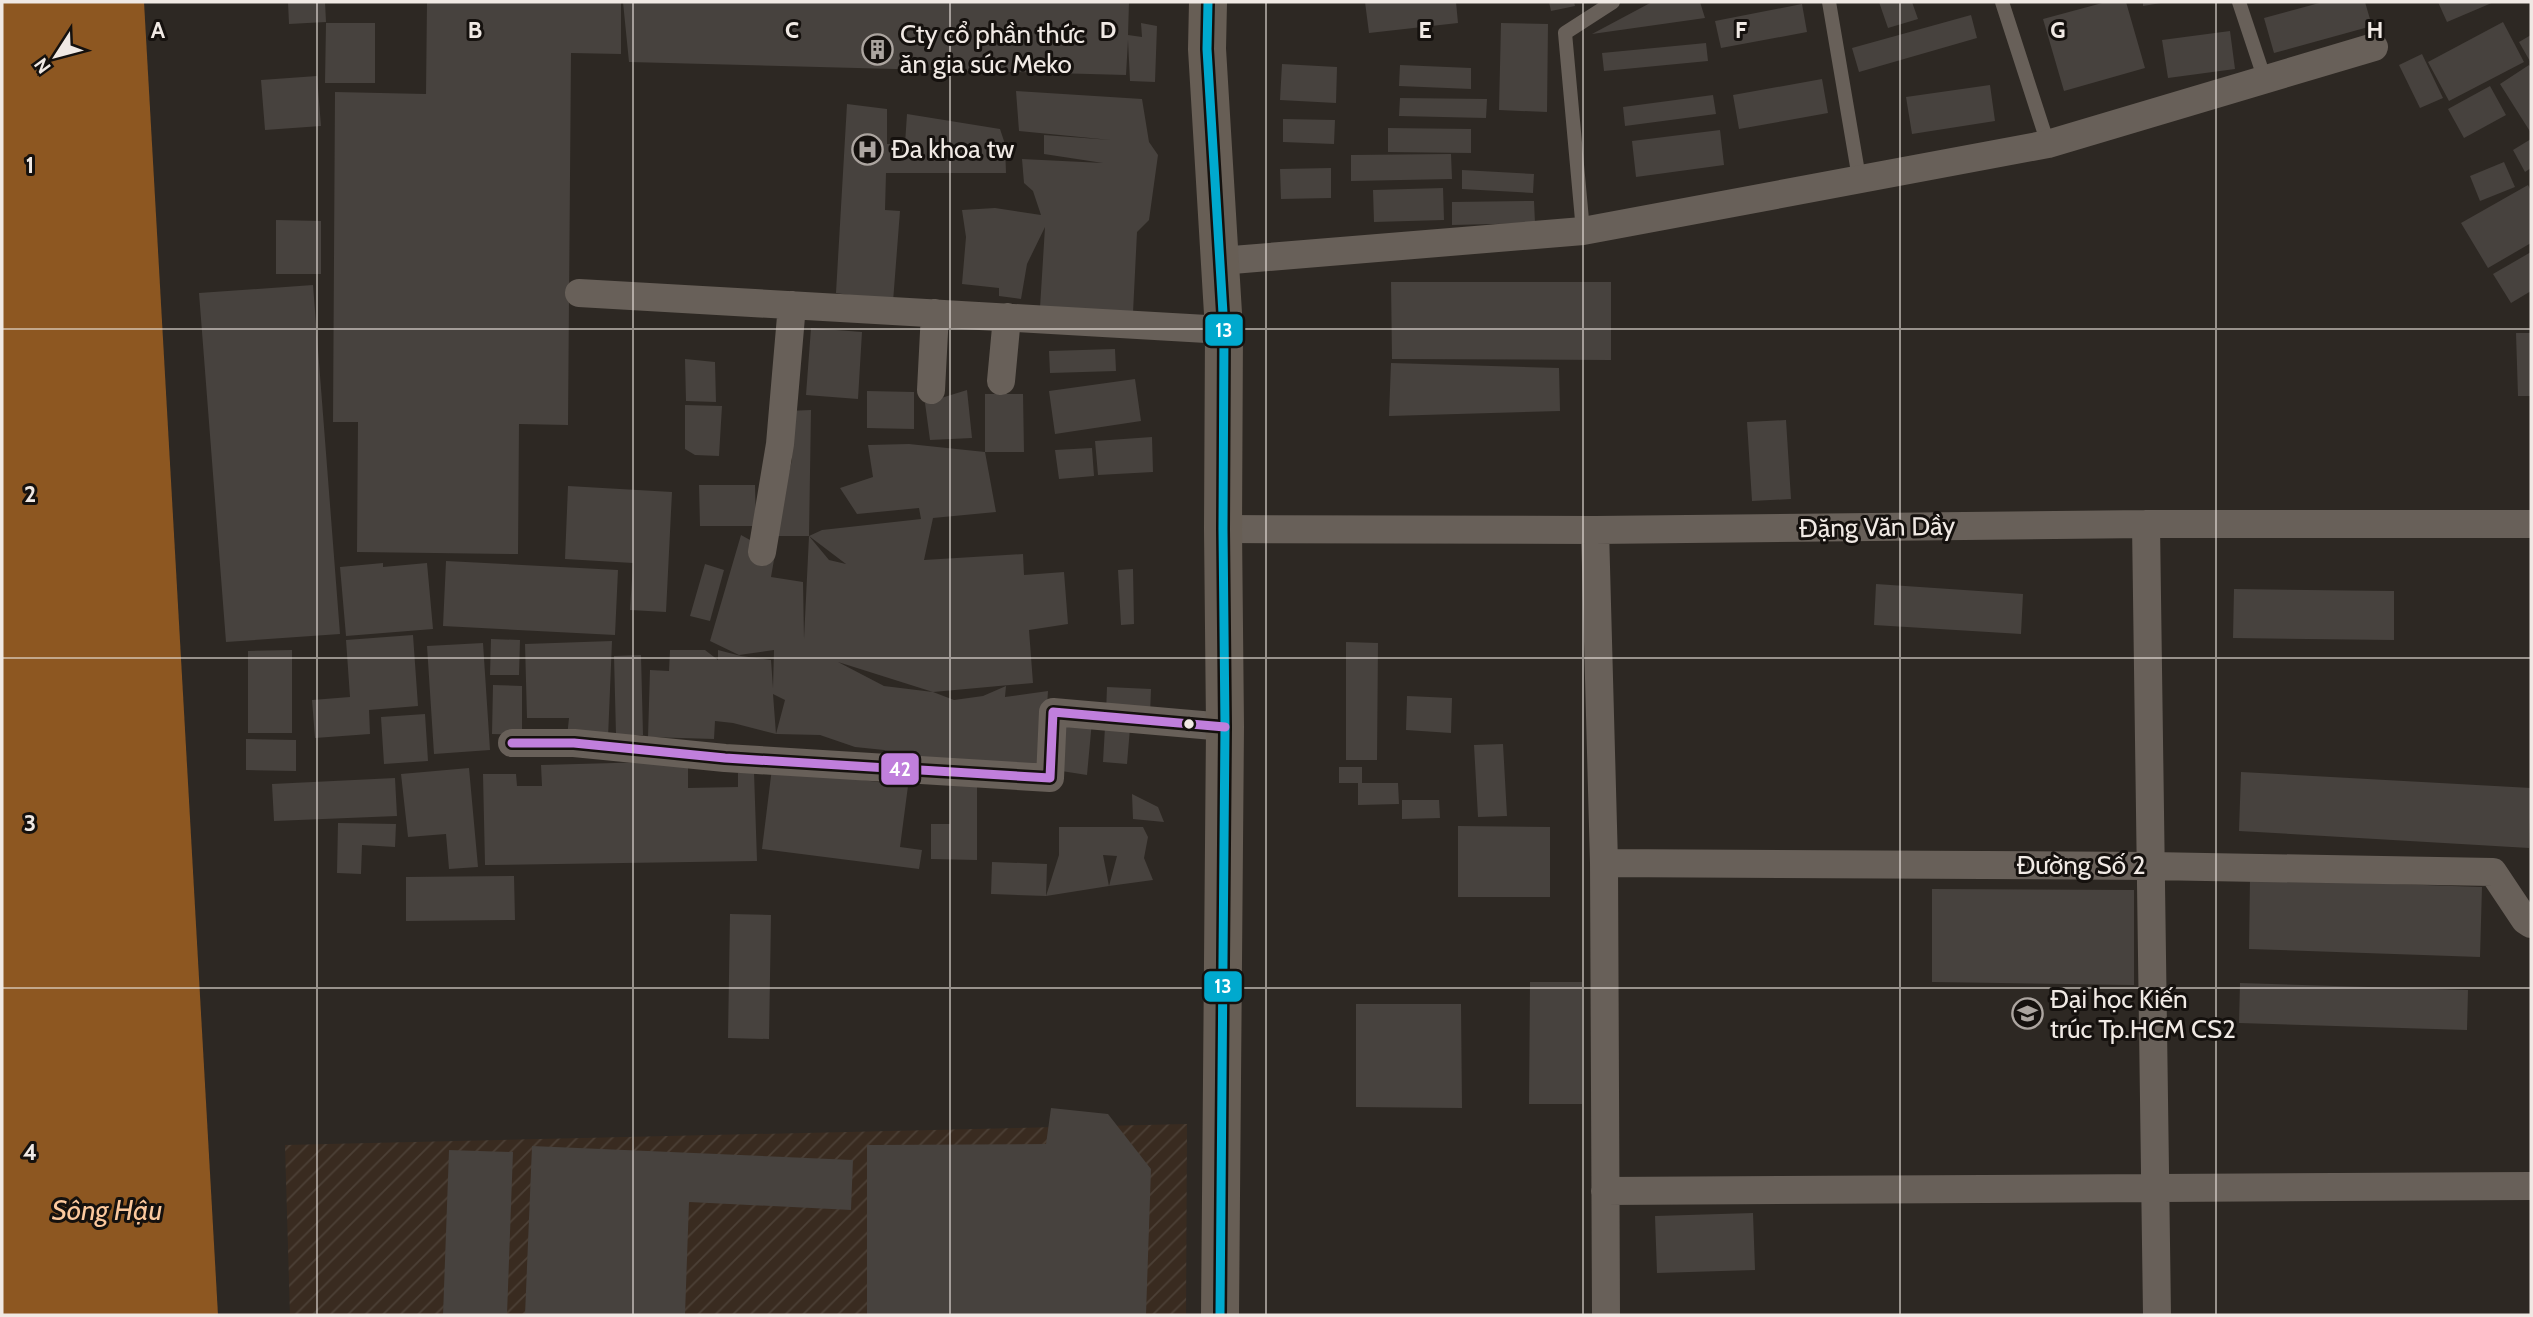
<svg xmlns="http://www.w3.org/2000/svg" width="2533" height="1317" font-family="Cabin,sans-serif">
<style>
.industrial{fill:url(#industrial-furrows)}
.water{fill:#8d5721}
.building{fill:#47423e;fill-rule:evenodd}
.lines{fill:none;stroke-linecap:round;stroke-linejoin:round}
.lane{stroke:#686059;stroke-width:14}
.street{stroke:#686059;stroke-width:28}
.highway{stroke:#675e55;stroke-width:38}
.bus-1-casing{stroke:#15110e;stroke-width:14}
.bus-2-casing{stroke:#15110e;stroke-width:14}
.bus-1{stroke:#00a9ce;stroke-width:9}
.bus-2{stroke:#c07fdc;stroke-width:9}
.grid{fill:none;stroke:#f0e9e4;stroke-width:2;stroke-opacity:0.55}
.bus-dot{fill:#f0e9e4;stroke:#15110e;stroke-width:2.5}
.labels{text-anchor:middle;stroke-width:6;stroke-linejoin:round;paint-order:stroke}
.poi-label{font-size:26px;fill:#f0e9e4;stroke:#15110e;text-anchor:start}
.street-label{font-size:26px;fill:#f0e9e4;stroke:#15110e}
.water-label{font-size:28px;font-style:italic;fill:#fcc99e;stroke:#15110e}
.grid-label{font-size:23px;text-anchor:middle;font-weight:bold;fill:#f0e9e4;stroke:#15110e;stroke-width:6;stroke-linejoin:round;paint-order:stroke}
.line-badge{stroke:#15110e;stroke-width:2.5}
.badge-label{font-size:19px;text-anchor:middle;font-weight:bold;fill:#fff}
</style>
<defs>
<pattern id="industrial-furrows" width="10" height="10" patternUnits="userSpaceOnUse" patternTransform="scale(1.75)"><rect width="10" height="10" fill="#392b20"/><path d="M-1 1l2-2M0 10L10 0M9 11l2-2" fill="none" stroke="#4c4036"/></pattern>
</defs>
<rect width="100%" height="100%" fill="#2d2823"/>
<path class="industrial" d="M 1187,1124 L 1186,1315 L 290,1315 L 285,1145 Z"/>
<path class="water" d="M 2,2 L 144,2 L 218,1315 L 2,1315 Z"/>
<path class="building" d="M 288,2 L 325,2 L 326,22 L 289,24 Z
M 427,2 L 621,2 L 621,54 L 571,53 L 568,425 L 519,424 L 518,554 L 357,552 L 358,422 L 333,422 L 335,92 L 426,94 Z
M 623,2 L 1129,2 L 1128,35 L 1142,37 L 1141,23 L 1157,26 L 1155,82 L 1130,81 L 1128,40 L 1126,75 L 629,62 Z
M 1365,2 L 1456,2 L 1458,23 L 1369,33 Z
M 1549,2 L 1574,2 L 1575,6 L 1551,11 Z
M 1652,2 L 1700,2 L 1705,18 L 1592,34 Z
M 1879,2 L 1912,2 L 1918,19 L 1888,28 Z
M 2106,2 L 2126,2 L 2145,68 L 2064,91 L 2043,19 Z
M 2143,2 L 2161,2 L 2161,3 L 2143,6 Z
M 2323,2 L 2365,2 L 2372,26 L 2274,53 L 2264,18 Z
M 2438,2 L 2494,2 L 2447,22 Z
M 1802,4 L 1807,32 L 1721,48 L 1715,21 Z
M 1971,15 L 1977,38 L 1859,72 L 1852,48 Z
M 2503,22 L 2524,62 L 2449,101 L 2428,62 Z
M 326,23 L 375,23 L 375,83 L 325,83 Z
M 1501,23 L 1548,24 L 1547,112 L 1499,110 Z
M 2230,31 L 2235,69 L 2168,78 L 2162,40 Z
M 2531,35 L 2531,63 L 2519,42 Z
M 1706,43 L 1708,61 L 1604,71 L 1602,53 Z
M 2422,54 L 2443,98 L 2420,108 L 2399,65 Z
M 1282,64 L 1337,67 L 1336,103 L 1280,100 Z
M 1400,65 L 1471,68 L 1471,89 L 1399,86 Z
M 2529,65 L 2531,68 L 2531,133 L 2500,84 Z
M 317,76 L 321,126 L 265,130 L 261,80 Z
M 1822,79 L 1828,113 L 1739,129 L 1733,95 Z
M 1990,85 L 1995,121 L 1912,134 L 1906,97 Z
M 2490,86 L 2506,115 L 2464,138 L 2448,109 Z
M 1016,91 L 1142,99 L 1149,142 L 1158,155 L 1149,220 L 1137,232 L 1133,313 L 1040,308 L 1045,227 L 1027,264 L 1021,299 L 999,296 L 999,288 L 962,284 L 966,237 L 962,210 L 995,208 L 1041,215 L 1033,191 L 1024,183 L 1022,159 L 1103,163 L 1044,154 L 1044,135 L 1111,140 L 1019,131 Z
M 1713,95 L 1716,114 L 1625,126 L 1623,107 Z
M 1400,98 L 1487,99 L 1486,118 L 1399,116 Z
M 847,104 L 887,109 L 887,144 L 905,144 L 907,114 L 1000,129 L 1005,144 L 1006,173 L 886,173 L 885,210 L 900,211 L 893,302 L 836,293 Z
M 1283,119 L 1335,120 L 1334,144 L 1283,142 Z
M 1388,128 L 1471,129 L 1471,153 L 1388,152 Z
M 1720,130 L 1724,165 L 1636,177 L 1632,141 Z
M 2531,139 L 2531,168 L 2525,172 L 2513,150 Z
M 1451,154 L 1452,179 L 1351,181 L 1351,155 Z
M 2504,162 L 2515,187 L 2480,201 L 2470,176 Z
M 1331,168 L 1331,198 L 1281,199 L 1280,169 Z
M 1462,170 L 1534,174 L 1533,193 L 1462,189 Z
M 2528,185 L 2531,191 L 2531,243 L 2488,268 L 2461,223 Z
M 1443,188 L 1444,220 L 1374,222 L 1373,190 Z
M 1534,201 L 1535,223 L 1452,225 L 1452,202 Z
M 276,220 L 321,221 L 321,274 L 276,274 Z
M 2531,252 L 2531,291 L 2511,303 L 2493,274 Z
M 1391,282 L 1611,282 L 1611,360 L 1392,359 Z
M 313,285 L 340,634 L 226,642 L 199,293 Z
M 811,328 L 862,332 L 858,399 L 806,395 Z
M 2516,333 L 2531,333 L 2531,396 L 2518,396 Z
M 1115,349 L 1116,371 L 1050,373 L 1049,351 Z
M 685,359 L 715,362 L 716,402 L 686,401 Z
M 1391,363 L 1559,368 L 1560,411 L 1389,416 Z
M 1135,379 L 1141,421 L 1055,434 L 1049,391 Z
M 967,390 L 972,438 L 930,440 L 925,403 Z
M 867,391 L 914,392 L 914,429 L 867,428 Z
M 985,394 L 1023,394 L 1024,452 L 985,452 L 996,512 L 933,518 L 924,560 L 1023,554 L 1024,575 L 1064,572 L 1068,624 L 1029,630 L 1033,683 L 933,692 L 954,700 L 983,696 L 1006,686 L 1005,697 L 1048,691 L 1043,768 L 918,761 L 884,750 L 855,747 L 820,735 L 776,734 L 733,723 L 715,721 L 714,739 L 648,737 L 650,670 L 669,671 L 670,650 L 705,650 L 718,660 L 718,650 L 741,656 L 771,660 L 773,688 L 774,650 L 739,655 L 710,641 L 741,535 L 775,554 L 771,577 L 803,582 L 804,639 L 809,536 L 829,560 L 846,564 L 809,536 L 822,530 L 921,519 L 919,508 L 857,514 L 840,488 L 873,477 L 868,445 L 909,444 L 985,452 ZM 838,662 L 933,692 L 884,686 ZM 773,694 L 785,700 L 776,734 Z
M 685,405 L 722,406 L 719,456 L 695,455 L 685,449 Z
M 811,410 L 809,536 L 773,536 L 792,460 L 787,411 Z
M 1786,420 L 1791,499 L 1752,501 L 1747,422 Z
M 1152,437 L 1153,472 L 1098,475 L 1095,441 Z
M 1092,448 L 1094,476 L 1059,479 L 1055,450 Z
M 699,485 L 755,485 L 756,526 L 700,526 Z
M 568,486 L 672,492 L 666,612 L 630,610 L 633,563 L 565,559 Z
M 446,561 L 618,570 L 615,635 L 443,626 Z
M 383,563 L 383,567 L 427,563 L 433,629 L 346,636 L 340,567 Z
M 705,564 L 724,570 L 710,621 L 690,616 Z
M 1133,569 L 1134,624 L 1121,625 L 1118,570 Z
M 1876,584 L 2023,594 L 2021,634 L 1874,625 Z
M 2234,589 L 2394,591 L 2394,640 L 2233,638 Z
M 413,635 L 418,706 L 369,710 L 370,734 L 315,738 L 312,700 L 350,697 L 346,640 Z
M 491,639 L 520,640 L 519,675 L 490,675 Z
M 612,641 L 608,738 L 567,737 L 569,718 L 527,718 L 525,644 Z
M 1346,642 L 1378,643 L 1377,760 L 1346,760 Z
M 483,643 L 490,750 L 434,754 L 427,646 Z
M 292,650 L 292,733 L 248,733 L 248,651 Z
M 641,655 L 643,735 L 616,735 L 614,656 Z
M 493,685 L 522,686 L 522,735 L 492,734 Z
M 1107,687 L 1151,689 L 1150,715 L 1106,713 Z
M 1407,696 L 1452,698 L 1451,733 L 1406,730 Z
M 425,714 L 428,761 L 384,764 L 381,717 Z
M 1061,717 L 1092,721 L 1087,775 L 1055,770 Z
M 1105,727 L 1130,728 L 1127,764 L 1103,762 Z
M 246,739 L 296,740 L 296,771 L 246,770 Z
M 1503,744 L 1507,816 L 1478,817 L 1474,745 Z
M 688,761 L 688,788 L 738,787 L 738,773 L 754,772 L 757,861 L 485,865 L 483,774 L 516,774 L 517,786 L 542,786 L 541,765 Z
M 1339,767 L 1362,767 L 1362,783 L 1398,783 L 1399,804 L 1358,805 L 1358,783 L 1339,783 Z
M 469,768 L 478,867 L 449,869 L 446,834 L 408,837 L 401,774 Z
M 772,768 L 908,786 L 900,847 L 922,850 L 919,869 L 762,849 Z
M 2241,772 L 2531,788 L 2529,848 L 2239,831 Z
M 395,778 L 397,816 L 274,821 L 272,784 Z
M 950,784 L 977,784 L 977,860 L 931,859 L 931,824 L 950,824 Z
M 1132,794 L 1158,807 L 1164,822 L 1133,819 Z
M 1402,800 L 1439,800 L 1440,818 L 1402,819 Z
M 338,823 L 396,824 L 395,847 L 362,845 L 361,874 L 337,873 Z
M 1458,826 L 1550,827 L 1550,897 L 1458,897 Z
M 1059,827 L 1143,827 L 1148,837 L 1144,858 L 1153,880 L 1109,886 L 1117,856 L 1103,855 L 1109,886 L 1046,896 L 1059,855 Z
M 992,862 L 1047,864 L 1046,896 L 991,894 Z
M 514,876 L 515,920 L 406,921 L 406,877 Z
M 2250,879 L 2482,887 L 2480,957 L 2249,949 Z
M 1932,889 L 2134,890 L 2134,985 L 1932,982 Z
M 730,914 L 771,915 L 769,1039 L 728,1038 Z
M 1530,982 L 1582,982 L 1582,1104 L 1529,1104 Z
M 2240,983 L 2468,990 L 2467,1030 L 2239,1023 Z
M 1356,1004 L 1461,1004 L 1462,1108 L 1356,1107 Z
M 1051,1108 L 1108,1114 L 1151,1169 L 1146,1315 L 867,1315 L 867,1145 L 1046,1144 Z
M 532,1146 L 853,1160 L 851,1210 L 689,1202 L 685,1315 L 525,1315 Z
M 449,1150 L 513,1152 L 507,1315 L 443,1315 Z
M 1753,1213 L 1755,1270 L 1657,1273 L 1655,1216 Z"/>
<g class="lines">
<path class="lane" d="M 1829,2 L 1859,178
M 2002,2 L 2048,144
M 2239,2 L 2265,80
M 1583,231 L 1565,33 L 1613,2"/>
<path class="street" d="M 1220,261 L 1583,231 L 2048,144 L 2374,47
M 579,293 L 1224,330
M 1001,381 L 1007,317
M 931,390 L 935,313
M 2146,524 L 2157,1315
M 1223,529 L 1595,530 L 2146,524 L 2531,524
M 1595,530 L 1604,863 L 1606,1315
M 762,552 L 780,444 L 792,305
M 512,743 L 574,743 L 725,758 L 1050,778 L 1053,712 L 1225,727
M 1604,863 L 2151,866 L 2493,872 L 2525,920 L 2531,924
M 1605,1191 L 2531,1186"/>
<path class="highway" d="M 1208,2 L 1207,49 L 1224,330 L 1223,529 L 1225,727 L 1220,1315"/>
<defs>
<path id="bus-1" d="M 1208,2 L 1207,49 L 1224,330 L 1223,529 L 1225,727 L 1220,1315"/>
<path id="bus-2" d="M 512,743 L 574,743 L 725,758 L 1050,778 L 1053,712 L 1225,727"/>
</defs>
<use href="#bus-1" class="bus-1-casing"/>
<use href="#bus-2" class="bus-2-casing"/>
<use href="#bus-1" class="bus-1"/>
<use href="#bus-2" class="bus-2"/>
</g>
<path class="grid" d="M 317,2 L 317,1315M 633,2 L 633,1315M 950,2 L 950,1315M 1266,2 L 1266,1315M 1583,2 L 1583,1315M 1900,2 L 1900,1315M 2216,2 L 2216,1315M 2,329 L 2531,329M 2,658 L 2531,658M 2,988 L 2531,988"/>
<defs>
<symbol id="building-ring" viewBox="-11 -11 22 22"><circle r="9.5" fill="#15110e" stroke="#aca5a0" stroke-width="1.5"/><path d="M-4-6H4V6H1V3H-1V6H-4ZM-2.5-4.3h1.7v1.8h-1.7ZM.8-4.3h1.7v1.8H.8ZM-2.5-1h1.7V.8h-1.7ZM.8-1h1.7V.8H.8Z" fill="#aca5a0"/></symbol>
<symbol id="hospital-ring" viewBox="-11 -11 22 22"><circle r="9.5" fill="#15110e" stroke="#aca5a0" stroke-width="1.5"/><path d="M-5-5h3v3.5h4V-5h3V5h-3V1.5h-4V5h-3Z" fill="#aca5a0"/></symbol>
<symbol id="school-ring" viewBox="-11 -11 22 22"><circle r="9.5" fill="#15110e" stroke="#aca5a0" stroke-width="1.5"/><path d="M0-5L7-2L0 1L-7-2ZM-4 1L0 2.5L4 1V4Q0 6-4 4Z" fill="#aca5a0"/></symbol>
</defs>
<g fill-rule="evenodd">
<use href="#building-ring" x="860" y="32" width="35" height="35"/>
<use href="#hospital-ring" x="850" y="132" width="35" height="35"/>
<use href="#school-ring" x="2010" y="996" width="35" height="35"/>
</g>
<circle class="bus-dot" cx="1189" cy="724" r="6"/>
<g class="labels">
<g class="poi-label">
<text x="900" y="43">Cty cổ phần thức<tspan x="900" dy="30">ăn gia súc Meko</tspan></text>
<text x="891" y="158">Đa khoa tw</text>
<text x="2050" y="1008">Đại học Kiến<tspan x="2050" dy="30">trúc Tp.HCM CS2</tspan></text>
</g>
<g class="street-label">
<text transform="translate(1877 527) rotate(-1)" y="9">Đặng Văn Dầy</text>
<text x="2081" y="874">Đường Số 2</text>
</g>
<g class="water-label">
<text x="107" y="1220">Sông Hậu</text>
</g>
</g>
<g class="grid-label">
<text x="158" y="38">A</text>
<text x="475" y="38">B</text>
<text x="792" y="38">C</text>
<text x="1108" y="38">D</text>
<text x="1425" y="38">E</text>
<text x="1741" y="38">F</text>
<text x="2058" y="38">G</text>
<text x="2375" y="38">H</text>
<text x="30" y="173">1</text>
<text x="30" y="502">2</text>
<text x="30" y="831">3</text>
<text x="30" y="1160">4</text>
</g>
<g class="line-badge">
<rect x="1204" y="313" width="40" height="34" rx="7" fill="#00a9ce"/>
<rect x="880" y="752" width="40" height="34" rx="7" fill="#c07fdc"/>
<rect x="1203" y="970" width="40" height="33" rx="7" fill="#00a9ce"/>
</g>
<g class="badge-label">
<text x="1224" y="337">13</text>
<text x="900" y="776">42</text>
<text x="1223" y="993">13</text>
</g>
<rect width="2533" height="1317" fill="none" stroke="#f0e9e4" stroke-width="7"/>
<g transform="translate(56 56) rotate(234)" stroke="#15110e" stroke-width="5" paint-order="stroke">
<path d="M0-5L12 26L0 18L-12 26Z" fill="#f0e9e4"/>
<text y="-10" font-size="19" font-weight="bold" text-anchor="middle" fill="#f0e9e4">N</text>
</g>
</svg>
